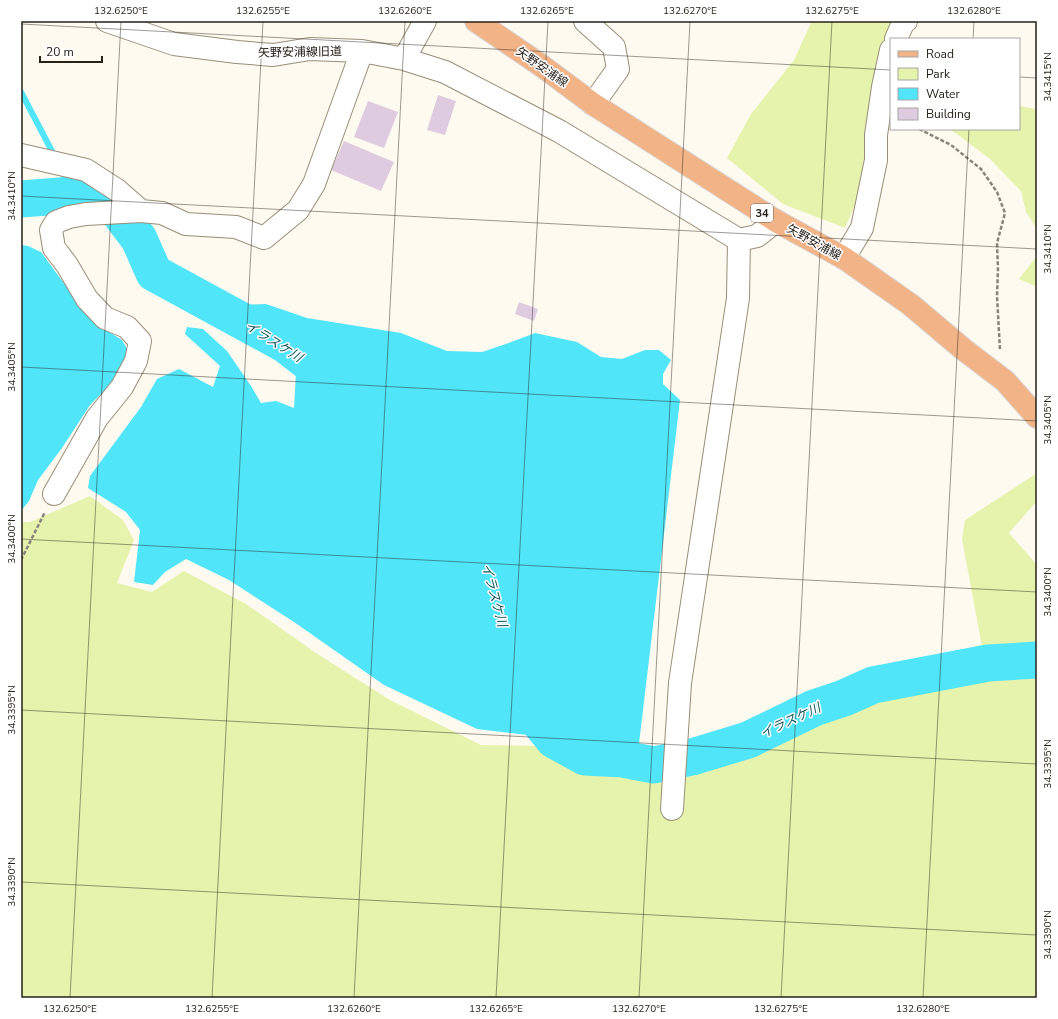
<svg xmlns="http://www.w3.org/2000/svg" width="1058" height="1019" font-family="'Nunito Sans','Noto Sans JP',sans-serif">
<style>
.green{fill:#e5f3ad}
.water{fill:#50e5f8}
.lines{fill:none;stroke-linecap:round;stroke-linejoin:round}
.stream{stroke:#50e5f8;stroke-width:6}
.river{stroke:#50e5f8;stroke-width:37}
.building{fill:#dfcbdf}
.minor-casing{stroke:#998d77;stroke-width:24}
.major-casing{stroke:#d8d7d6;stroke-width:24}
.path{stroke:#89847b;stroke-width:2.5;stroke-dasharray:4 2;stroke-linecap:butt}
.minor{stroke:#fff;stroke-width:22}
.major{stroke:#f2b386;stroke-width:22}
.ticks{fill:none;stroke:#262119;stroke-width:1;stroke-opacity:0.45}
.labels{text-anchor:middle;stroke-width:3;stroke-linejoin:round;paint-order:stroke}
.shield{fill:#fff;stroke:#67645e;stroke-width:1}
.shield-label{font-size:11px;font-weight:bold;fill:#262119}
.street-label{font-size:12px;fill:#262119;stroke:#fff}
.water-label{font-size:13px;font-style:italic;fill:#13525a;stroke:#fff}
.neatline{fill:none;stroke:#262119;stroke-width:1.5}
.ticks-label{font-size:10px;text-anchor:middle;fill:#262119}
</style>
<rect width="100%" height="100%" fill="#fffaf0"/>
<path class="green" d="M 812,21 L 896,21 L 886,39 L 876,73 L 868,121 L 860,193 L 845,228 L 783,204 L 727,158 L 751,114 L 794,60 Z
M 1019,106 L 1037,109 L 1037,229 L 1026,212 L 1021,191 L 990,159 L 950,129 L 1019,129 Z
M 1037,256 L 1037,287 L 1019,279 Z
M 1037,473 L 1037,501 L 1009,533 L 1037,565 L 1037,998 L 21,998 L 21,522 L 30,522 L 90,496 L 123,520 L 134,540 L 117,583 L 152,592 L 184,571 L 246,604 L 316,653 L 390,700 L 481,745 L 547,746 L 597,765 L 643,771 L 700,762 L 747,746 L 805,720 L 915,682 L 986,668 L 962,539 L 965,520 Z"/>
<path class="water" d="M 21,245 L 28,246 L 41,252 L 82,308 L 101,327 L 122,340 L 130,354 L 113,382 L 90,405 L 62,448 L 38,480 L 29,501 L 21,511 Z
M 266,304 L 307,318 L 401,333 L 447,351 L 482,352 L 514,341 L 535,333 L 577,342 L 601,357 L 622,359 L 645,350 L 659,350 L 671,360 L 663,374 L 663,384 L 680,400 L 638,752 L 591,745 L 566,737 L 528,735 L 477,729 L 384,685 L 294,622 L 229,580 L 186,559 L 165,572 L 153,585 L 134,582 L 140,530 L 126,512 L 88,488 L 90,476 L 141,407 L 157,379 L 179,369 L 213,387 L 220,366 L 185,334 L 187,327 L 203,329 L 227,351 L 251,386 L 261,403 L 276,401 L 294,408 L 296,373 L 289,357 L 261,321 L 238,305 Z"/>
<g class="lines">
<path class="stream" d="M 21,92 L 55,157
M 61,169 L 73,195"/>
<path class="river" d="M 21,199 L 73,195 L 105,194 L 139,239 L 154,273 L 286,345 L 317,369
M 524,695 L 536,718 L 554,740 L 585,757 L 623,759 L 654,765 L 692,757 L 748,740 L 814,708 L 844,698 L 873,685 L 988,663 L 1037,660"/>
</g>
<path class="building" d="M 438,95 L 456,101 L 445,135 L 427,130 Z
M 368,101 L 398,112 L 384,148 L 354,137 Z
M 344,141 L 394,162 L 381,191 L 331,170 Z
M 519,302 L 538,309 L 534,321 L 515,314 Z"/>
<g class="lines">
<defs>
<path id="minor" d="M 107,21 L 174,44 L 237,52 L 273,55 L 310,49 L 362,51 L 404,59 L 445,72 L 559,131 L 739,240 L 757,236 L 776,221
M 585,21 L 614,47 L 618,69 L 593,104
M 896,39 L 903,23 L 906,21
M 404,59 L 425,21
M 21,155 L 86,170 L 117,190 L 141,211
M 844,258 L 862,228 L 876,160 L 876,135 L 883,87 L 891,50
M 54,494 L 97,418 L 122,387 L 136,361 L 140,341 L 127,327 L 105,318 L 87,299 L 67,265 L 54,248 L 51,230 L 56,222 L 69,217 L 86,214 L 141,211 L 162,213 L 186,224 L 236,227 L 264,238 L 298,210 L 314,184 L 362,51
M 672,809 L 680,683 L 738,298 L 739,240"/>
<path id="major" d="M 476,21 L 542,66 L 593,104 L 776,221 L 844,258 L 911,305 L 963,349 L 1005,381 L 1037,417"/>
</defs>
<use href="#minor" class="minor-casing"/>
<use href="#major" class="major-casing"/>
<path class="path" d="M 919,129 L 951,145 L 981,169 L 997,192 L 1005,213 L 997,243 L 998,269 L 997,296 L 1000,350
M 21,560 L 45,512"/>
<use href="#minor" class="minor"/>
<use href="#major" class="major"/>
</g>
<path class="ticks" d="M 21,24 L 891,70M 973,39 L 974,21M 1019,77 L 1037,78M 21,196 L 1037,249M 21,367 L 1037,421M 21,539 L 1037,592M 21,710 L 1037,764M 21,882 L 1037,935M 70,998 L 121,21M 212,998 L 263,21M 354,998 L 405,21M 496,998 L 548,21M 639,998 L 690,21M 781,998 L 832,21M 923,998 L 969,129"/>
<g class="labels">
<rect class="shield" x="751" y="204" width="22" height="18" rx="3"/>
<g class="shield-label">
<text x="762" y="217">34</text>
</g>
<g class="street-label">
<text transform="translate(300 52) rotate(-1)" y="4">矢野安浦線旧道</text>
<text transform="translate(542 67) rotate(35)" y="4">矢野安浦線</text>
<text transform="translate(814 242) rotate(29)" y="4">矢野安浦線</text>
</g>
<g class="water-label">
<text transform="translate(274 341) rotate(32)" y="5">イラスケ川</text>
<text transform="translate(495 595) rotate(75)" y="5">イラスケ川</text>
<text transform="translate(790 720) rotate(-25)" y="5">イラスケ川</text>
</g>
</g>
<rect width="1058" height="1019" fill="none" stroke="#ffffff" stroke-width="44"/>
<rect x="890" y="38" width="130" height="92" fill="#ffffff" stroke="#a8a6a3"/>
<rect x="898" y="51" width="20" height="6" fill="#f2b386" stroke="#a8a6a3"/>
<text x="926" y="58" font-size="12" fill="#262119">Road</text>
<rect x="898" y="68" width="20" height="12" fill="#e5f3ad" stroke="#a8a6a3"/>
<text x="926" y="78" font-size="12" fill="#262119">Park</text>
<rect x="898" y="88" width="20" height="12" fill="#50e5f8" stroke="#a8a6a3"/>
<text x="926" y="98" font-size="12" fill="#262119">Water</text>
<rect x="898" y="108" width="20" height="12" fill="#dfcbdf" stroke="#a8a6a3"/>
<text x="926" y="118" font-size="12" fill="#262119">Building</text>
<path d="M40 56v6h62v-6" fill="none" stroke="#262119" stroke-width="2"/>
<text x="46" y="56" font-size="12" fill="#262119" stroke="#ffffff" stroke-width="3" paint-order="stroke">20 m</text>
<rect x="22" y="22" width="1014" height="975" class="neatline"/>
<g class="ticks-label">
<text x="121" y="14">132.6250°E</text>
<text x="263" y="14">132.6255°E</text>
<text x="405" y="14">132.6260°E</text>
<text x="547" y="14">132.6265°E</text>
<text x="690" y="14">132.6270°E</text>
<text x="832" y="14">132.6275°E</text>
<text x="974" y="14">132.6280°E</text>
<text transform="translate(1047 77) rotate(-90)" y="4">34.3415°N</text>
<text transform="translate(11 196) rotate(-90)" y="4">34.3410°N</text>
<text transform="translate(1047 249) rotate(-90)" y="4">34.3410°N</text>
<text transform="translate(11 367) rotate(-90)" y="4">34.3405°N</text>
<text transform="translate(1047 420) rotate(-90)" y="4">34.3405°N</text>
<text transform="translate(11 539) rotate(-90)" y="4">34.3400°N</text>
<text transform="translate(1047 592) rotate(-90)" y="4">34.3400°N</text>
<text transform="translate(11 710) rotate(-90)" y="4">34.3395°N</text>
<text transform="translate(1047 764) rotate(-90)" y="4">34.3395°N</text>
<text transform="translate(11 882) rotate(-90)" y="4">34.3390°N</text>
<text transform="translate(1047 935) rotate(-90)" y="4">34.3390°N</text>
<text x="70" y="1012">132.6250°E</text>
<text x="212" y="1012">132.6255°E</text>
<text x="354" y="1012">132.6260°E</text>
<text x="496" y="1012">132.6265°E</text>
<text x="639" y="1012">132.6270°E</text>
<text x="781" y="1012">132.6275°E</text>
<text x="923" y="1012">132.6280°E</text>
</g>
</svg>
